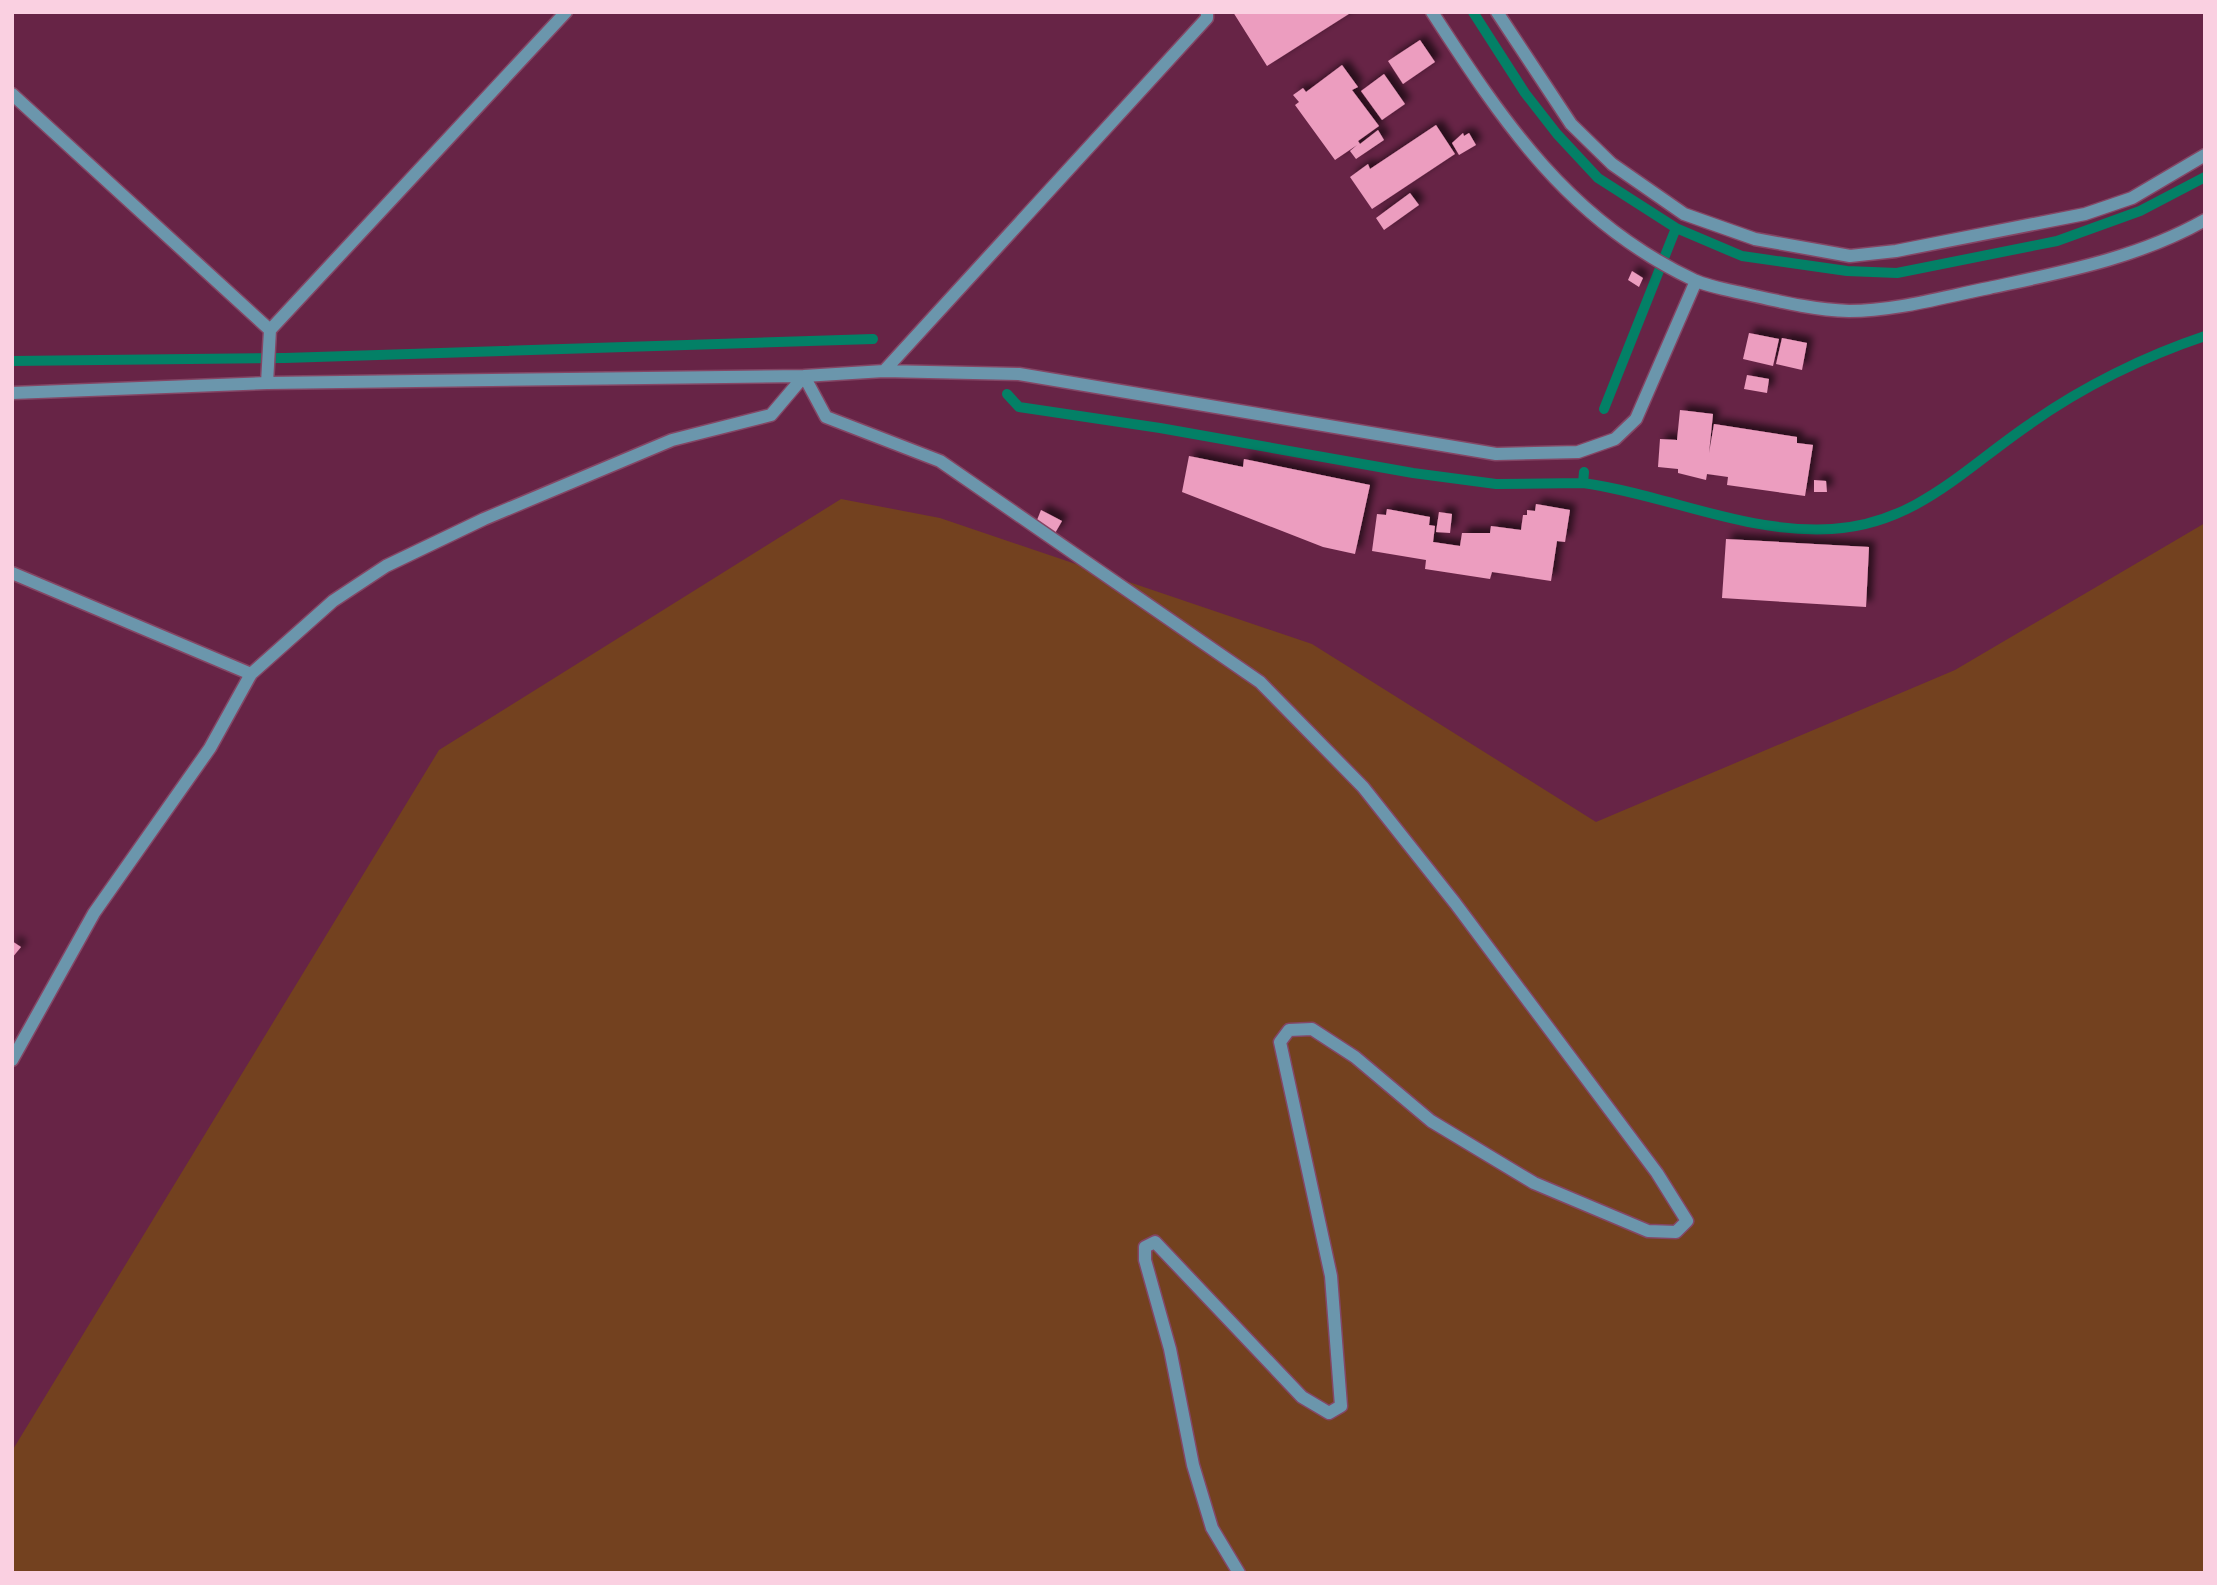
<svg xmlns="http://www.w3.org/2000/svg" width="2217" height="1585" font-family="Manrope,sans-serif">
<style>
.green{fill:#73411f}
.lines{fill:none;stroke-linecap:round;stroke-linejoin:round}
.stream{stroke:#038066;stroke-width:10}
.building{fill:#ec9dbf;filter:url(#shadow)}
.minor-casing{stroke:#844665;stroke-width:15}
.minor{stroke:#6b96ac;stroke-width:12}
</style>
<defs>
<filter id="shadow"><feDropShadow dx="6" dy="-6" stdDeviation="3.5" flood-color="#0009"/></filter>
</defs>
<rect width="100%" height="100%" fill="#672446"/>
<path class="green" d="M 841,499 L 940,518 L 1312,644 L 1596,822 L 1955,670 L 2205,523 L 2205,1573 L 12,1573 L 12,1451 L 439,750 Z"/>
<g class="lines">
<path class="stream" d="M 1473,12 L 1525,93 L 1557,134 L 1598,178 L 1676,228 L 1742,256 L 1847,271 L 1897,273 L 2057,241 L 2140,211 L 2205,177
M 12,361 L 285,358 L 873,339
M 1007,394 L 1019,407 L 1160,428 L 1413,473 L 1496,484 L 1583,483 L 1584,472
M 1604,409 L 1676,228
M 1583,483 C 1668,495 1745,534 1832,529 C 1916,524 1965,468 2030,424 C 2082,387 2145,356 2205,336"/>
</g>
<path class="building" d="M 1233,12 L 1352,12 L 1267,66 Z
M 1420,40 L 1435,62 L 1403,84 L 1388,61 Z
M 1342,65 L 1358,87 L 1352,90 L 1379,126 L 1358,141 L 1360,144 L 1378,130 L 1384,140 L 1356,159 L 1350,151 L 1357,145 L 1335,160 L 1295,105 L 1299,102 L 1293,95 L 1303,88 L 1306,92 Z
M 1384,74 L 1405,104 L 1382,120 L 1361,91 Z
M 1436,125 L 1455,154 L 1372,209 L 1350,177 L 1368,164 L 1370,169 Z
M 1463,133 L 1464,136 L 1469,133 L 1476,145 L 1459,155 L 1452,143 Z
M 1410,193 L 1419,205 L 1384,230 L 1376,218 Z
M 1632,271 L 1643,278 L 1639,287 L 1628,280 Z
M 1749,333 L 1779,339 L 1773,366 L 1743,359 Z
M 1782,338 L 1807,343 L 1802,370 L 1776,364 Z
M 1747,375 L 1769,379 L 1767,393 L 1744,389 Z
M 1680,410 L 1713,414 L 1709,453 L 1714,424 L 1797,437 L 1797,443 L 1813,445 L 1805,496 L 1727,485 L 1728,477 L 1707,474 L 1706,480 L 1678,473 L 1678,469 L 1658,467 L 1660,439 L 1677,440 Z
M 1189,456 L 1243,467 L 1244,459 L 1370,485 L 1355,554 L 1323,547 L 1182,492 Z
M 1814,480 L 1826,481 L 1827,492 L 1814,492 Z
M 1536,504 L 1570,510 L 1565,542 L 1557,541 L 1551,581 L 1492,572 L 1490,579 L 1425,569 L 1426,560 L 1372,551 L 1377,514 L 1386,515 L 1387,509 L 1430,517 L 1429,525 L 1435,526 L 1433,542 L 1460,546 L 1462,533 L 1490,533 L 1491,526 L 1521,530 L 1523,515 L 1527,515 L 1527,510 L 1535,511 Z
M 1041,510 L 1062,521 L 1054,535 L 1035,525 Z
M 1439,512 L 1452,514 L 1450,533 L 1436,532 Z
M 1726,539 L 1869,547 L 1866,607 L 1722,598 Z
M 12,941 L 21,947 L 12,958 Z"/>
<g class="lines">
<defs>
<path id="minor" d="M 1432,12 C 1504,123 1569,221 1694,280 C 1712,288 1735,291 1755,296 C 1786,303 1817,310 1849,311 C 1896,311 1943,297 1989,288 C 2063,272 2138,258 2205,220
M 1497,12 L 1571,124 L 1612,164 L 1684,214 L 1755,239 L 1850,256 L 1896,251 L 2085,214 L 2132,198 L 2205,155
M 12,94 L 270,330
M 884,371 L 1207,18 L 1207,12
M 267,383 L 270,330 L 566,12
M 12,393 L 267,383 L 804,376 L 884,371 L 1019,374 L 1496,454 L 1578,452 L 1615,439 L 1636,419 L 1696,281
M 12,573 L 251,674
M 12,1060 L 94,913 L 210,748 L 251,674 L 333,601 L 386,566 L 484,519 L 672,440 L 771,415 L 804,376 L 826,417 L 940,461 L 1260,682 L 1363,787 L 1455,903 L 1657,1173 L 1687,1221 L 1676,1232 L 1648,1231 L 1534,1183 L 1431,1121 L 1355,1057 L 1312,1029 L 1289,1030 L 1280,1042 L 1331,1276 L 1341,1406 L 1329,1413 L 1302,1397 L 1155,1242 L 1145,1247 L 1145,1260 L 1170,1349 L 1193,1465 L 1212,1528 L 1239,1573"/>
</defs>
<use href="#minor" class="minor-casing"/>
<use href="#minor" class="minor"/>
</g>
<rect width="2217" height="1585" fill="none" stroke="#fad0e1" stroke-width="28"/>
</svg>
